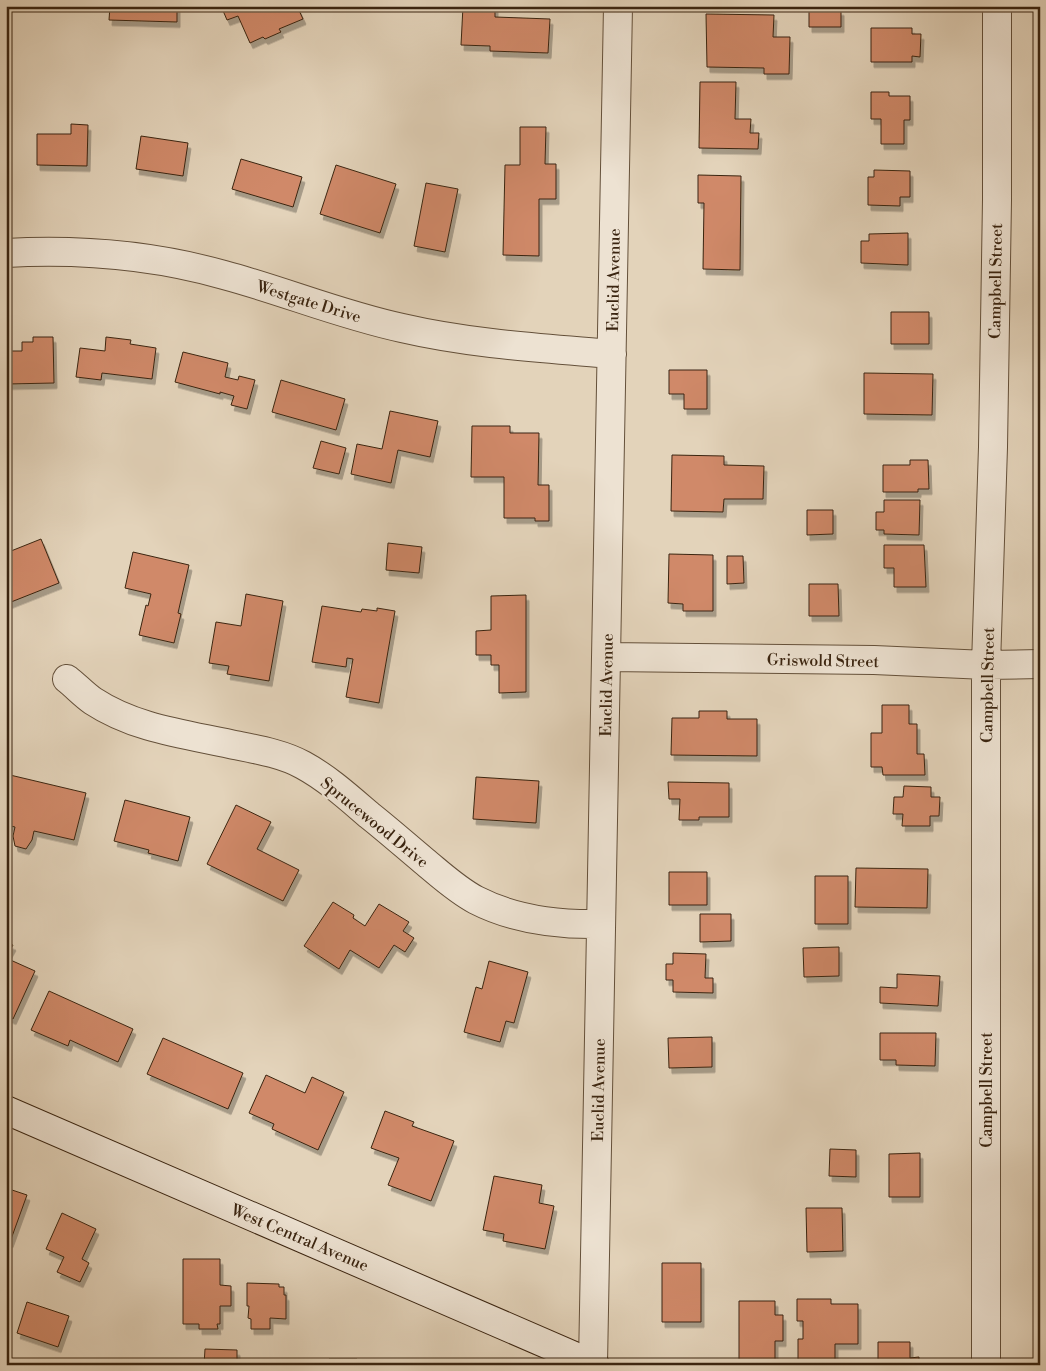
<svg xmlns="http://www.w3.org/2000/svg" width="1046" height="1371" font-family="'Libre Bodoni',serif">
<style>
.building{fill:#d08969;stroke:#3a2410;filter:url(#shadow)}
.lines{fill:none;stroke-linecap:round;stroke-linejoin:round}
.minor-casing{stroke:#64503a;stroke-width:30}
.secondary-casing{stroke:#3a2410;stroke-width:30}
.minor{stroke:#ede2d2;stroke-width:28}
.secondary{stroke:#ede2d2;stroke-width:28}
.labels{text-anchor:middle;stroke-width:4;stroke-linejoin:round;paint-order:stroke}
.street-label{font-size:16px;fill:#3a2410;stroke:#ede2d2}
</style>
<defs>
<filter id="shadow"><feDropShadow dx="3" dy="5.5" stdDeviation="0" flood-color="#0004"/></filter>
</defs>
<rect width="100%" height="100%" fill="#e3d3ba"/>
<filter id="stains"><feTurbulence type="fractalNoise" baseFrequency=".004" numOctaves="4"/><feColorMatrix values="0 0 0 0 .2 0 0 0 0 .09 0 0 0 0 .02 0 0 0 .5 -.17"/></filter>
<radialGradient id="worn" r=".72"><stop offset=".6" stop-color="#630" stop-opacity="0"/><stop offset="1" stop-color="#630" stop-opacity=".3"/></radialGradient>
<path class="building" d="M 110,6 L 177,6 L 177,22 L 109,20 Z
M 221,6 L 297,6 L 303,19 L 279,29 L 281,32 L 265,39 L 263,37 L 250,43 L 238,16 L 227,20 Z
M 463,6 L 495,6 L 495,17 L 550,19 L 548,53 L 490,51 L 490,46 L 461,45 Z
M 809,10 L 841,10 L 841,27 L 809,27 Z
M 706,14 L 774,15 L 773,37 L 790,37 L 789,74 L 764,74 L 764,68 L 707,67 Z
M 871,28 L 912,28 L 912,34 L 921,34 L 920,57 L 912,56 L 912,62 L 871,62 Z
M 700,82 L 736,82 L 735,119 L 751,119 L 750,133 L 759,133 L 758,149 L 699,148 Z
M 871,92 L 889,92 L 889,96 L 910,96 L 910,120 L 904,120 L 904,144 L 881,144 L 881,119 L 871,119 Z
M 71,124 L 88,125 L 87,166 L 37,165 L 37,134 L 71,134 Z
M 520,127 L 546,127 L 545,164 L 556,164 L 556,199 L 539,199 L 539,256 L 503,255 L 505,165 L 520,165 Z
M 141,136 L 188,143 L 183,176 L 136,169 Z
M 241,159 L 302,177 L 293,207 L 232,189 Z
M 336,165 L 396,184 L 380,233 L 320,214 Z
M 874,170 L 910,171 L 910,197 L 900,197 L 900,206 L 868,205 L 868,177 L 874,177 Z
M 698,175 L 741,176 L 740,270 L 703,269 L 704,203 L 698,203 Z
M 426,183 L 458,189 L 445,252 L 414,246 Z
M 908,233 L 908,265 L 861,263 L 861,241 L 869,241 L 869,234 Z
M 891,312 L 929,312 L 929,344 L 891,344 Z
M 33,337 L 53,337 L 54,383 L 7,384 L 6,351 L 22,351 L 22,342 L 33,342 Z
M 106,337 L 131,340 L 130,344 L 156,348 L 152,379 L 102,373 L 101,380 L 76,377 L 80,348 L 105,351 Z
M 183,352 L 228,363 L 225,377 L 238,380 L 239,376 L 255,380 L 247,409 L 231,405 L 234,396 L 220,392 L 220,394 L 175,382 Z
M 669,370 L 707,370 L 707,409 L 684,409 L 684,394 L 669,394 Z
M 864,373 L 933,374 L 932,415 L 864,414 Z
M 281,380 L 345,399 L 336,430 L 272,412 Z
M 390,411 L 438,421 L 430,457 L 398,450 L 391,483 L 351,474 L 357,444 L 382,449 Z
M 472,426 L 510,426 L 510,433 L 539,433 L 538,485 L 549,485 L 549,521 L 535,521 L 535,518 L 504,518 L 504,477 L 471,477 Z
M 321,441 L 346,448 L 339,474 L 313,468 Z
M 672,455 L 724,456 L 724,465 L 764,466 L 763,499 L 724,499 L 723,512 L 671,511 Z
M 910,460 L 928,460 L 929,489 L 918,489 L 918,492 L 883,492 L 883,465 L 910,465 Z
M 884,500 L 920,500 L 919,535 L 884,534 L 884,530 L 876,530 L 876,512 L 884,512 Z
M 807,510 L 833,510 L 833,534 L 807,535 Z
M 41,539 L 59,583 L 6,604 L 6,553 Z
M 388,543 L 422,547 L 419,573 L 386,570 Z
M 884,545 L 924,545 L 926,587 L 894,587 L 894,568 L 884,568 Z
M 133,552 L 189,565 L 178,613 L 181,614 L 174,643 L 139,635 L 146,605 L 148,606 L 151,594 L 125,588 Z
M 669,554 L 713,555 L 713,611 L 683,611 L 683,604 L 668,603 Z
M 727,556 L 743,556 L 744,583 L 727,584 Z
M 809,584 L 838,584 L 839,616 L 809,616 Z
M 246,594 L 283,601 L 269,681 L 227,674 L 229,666 L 209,663 L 216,622 L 241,626 Z
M 526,595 L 526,692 L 499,693 L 499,665 L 491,665 L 491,655 L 476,655 L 476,631 L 491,630 L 491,596 Z
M 322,606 L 361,612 L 362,609 L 377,611 L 377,608 L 395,611 L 379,703 L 346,697 L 353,659 L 347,658 L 346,667 L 312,662 Z
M 882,705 L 909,705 L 909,724 L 917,724 L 917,754 L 924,754 L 925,775 L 883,775 L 882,767 L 871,767 L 871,733 L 882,733 Z
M 699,711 L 727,711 L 727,719 L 757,719 L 757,756 L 671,755 L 672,718 L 699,718 Z
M 10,775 L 86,793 L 74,840 L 34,831 L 32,840 L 26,849 L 15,846 L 13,836 L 15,827 L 6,825 L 6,793 Z
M 476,777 L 539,781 L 536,823 L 473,819 Z
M 668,782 L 729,783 L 729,817 L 699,817 L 699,820 L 679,820 L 680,799 L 669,799 Z
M 904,786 L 931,787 L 931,797 L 940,797 L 939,816 L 930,816 L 930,826 L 902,826 L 903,814 L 893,814 L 894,797 L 903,797 Z
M 125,800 L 190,817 L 178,861 L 148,853 L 149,850 L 114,841 Z
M 236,805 L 271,822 L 257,849 L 299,870 L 283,901 L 207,864 Z
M 856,868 L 928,869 L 927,908 L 855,907 Z
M 669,872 L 707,872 L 707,905 L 669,905 Z
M 815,876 L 848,876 L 848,924 L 815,924 Z
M 333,902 L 354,915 L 353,918 L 365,926 L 379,904 L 409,922 L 403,931 L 414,938 L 405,952 L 394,945 L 379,968 L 350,950 L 339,969 L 304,946 Z
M 700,914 L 731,914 L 731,941 L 700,942 Z
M 6,942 L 13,945 L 6,958 L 35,971 L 13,1019 L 6,1016 Z
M 839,947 L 839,976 L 804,977 L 803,948 Z
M 673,953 L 706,954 L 705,978 L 713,978 L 713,993 L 673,992 L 673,980 L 666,980 L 666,964 L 673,964 Z
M 489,961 L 528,972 L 514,1023 L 506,1021 L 500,1042 L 464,1032 L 476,987 L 482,989 Z
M 897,974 L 940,976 L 938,1006 L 880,1003 L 880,987 L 897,988 Z
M 49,991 L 133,1029 L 118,1062 L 70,1040 L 68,1046 L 31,1030 Z
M 880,1033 L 936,1033 L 935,1066 L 896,1065 L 896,1060 L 880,1060 Z
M 712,1037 L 712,1067 L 669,1068 L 668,1038 Z
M 163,1038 L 243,1073 L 228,1109 L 147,1074 Z
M 266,1075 L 305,1093 L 312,1077 L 344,1092 L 318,1150 L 272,1129 L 274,1124 L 249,1113 Z
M 385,1111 L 414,1122 L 412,1126 L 454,1141 L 431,1201 L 388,1185 L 399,1158 L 371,1148 Z
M 830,1149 L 856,1150 L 856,1177 L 829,1176 Z
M 920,1153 L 920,1197 L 889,1197 L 889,1154 Z
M 494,1176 L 542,1185 L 539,1203 L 554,1206 L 545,1249 L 503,1241 L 504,1234 L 483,1230 Z
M 6,1188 L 27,1195 L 10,1242 L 6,1241 Z
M 806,1208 L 842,1208 L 843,1251 L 807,1252 Z
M 62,1213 L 96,1229 L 82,1259 L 89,1263 L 80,1282 L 57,1272 L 64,1257 L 46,1249 Z
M 183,1259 L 220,1259 L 220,1285 L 231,1286 L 231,1306 L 220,1306 L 220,1324 L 217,1324 L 218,1329 L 199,1329 L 199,1324 L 183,1324 Z
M 662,1263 L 701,1263 L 701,1322 L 662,1322 Z
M 247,1283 L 279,1284 L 279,1287 L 284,1287 L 284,1295 L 286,1295 L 286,1319 L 270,1318 L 270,1329 L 251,1329 L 251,1319 L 248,1318 L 249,1306 L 247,1306 Z
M 797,1299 L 831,1299 L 831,1304 L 858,1304 L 858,1344 L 835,1344 L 835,1365 L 798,1365 L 798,1339 L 803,1339 L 803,1321 L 797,1321 Z
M 739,1301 L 775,1301 L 775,1315 L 783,1315 L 783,1341 L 775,1341 L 775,1362 L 739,1362 Z
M 1035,1301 L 1040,1301 L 1040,1321 L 1035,1321 Z
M 27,1302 L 69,1316 L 58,1347 L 17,1333 Z
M 878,1342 L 910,1342 L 910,1358 L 919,1357 L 919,1365 L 878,1365 Z
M 205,1349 L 237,1350 L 237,1365 L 204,1365 Z
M 329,1359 L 357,1359 L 357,1365 L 329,1365 Z"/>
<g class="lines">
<defs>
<path id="minor" d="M 6,253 C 79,249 153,255 224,275 C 284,291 341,315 402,328 C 471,344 542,348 612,354
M 606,657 L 874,660 L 986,665 L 1040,664
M 67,679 C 76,686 84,695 93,701 C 134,728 183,734 230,744 C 254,749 281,753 303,765 C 327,778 348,797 369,815 C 388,830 406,846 424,861 C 441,875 457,890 476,900 C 513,919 559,925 601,924
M 593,1364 L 618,6
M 986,1365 L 986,665 L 993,447 L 997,200 L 997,6"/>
<path id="secondary" d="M 6,1110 L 595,1365"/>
</defs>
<use href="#minor" class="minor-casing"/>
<use href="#secondary" class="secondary-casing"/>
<use href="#minor" class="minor"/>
<use href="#secondary" class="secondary"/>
</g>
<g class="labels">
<g class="street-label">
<text transform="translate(613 280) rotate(-89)" y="6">Euclid Avenue</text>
<text transform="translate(995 281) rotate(-89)" y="6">Campbell Street</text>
<text transform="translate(309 301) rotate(17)" y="6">Westgate Drive</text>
<text transform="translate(823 660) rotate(1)" y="6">Griswold Street</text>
<text transform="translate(606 685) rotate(-89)" y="6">Euclid Avenue</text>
<text transform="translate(987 685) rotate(-89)" y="6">Campbell Street</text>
<text transform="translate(375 822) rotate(39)" y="6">Sprucewood Drive</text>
<text transform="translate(598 1090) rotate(-89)" y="6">Euclid Avenue</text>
<text transform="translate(986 1090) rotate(-90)" y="6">Campbell Street</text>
<text transform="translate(300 1237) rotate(23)" y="6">West Central Avenue</text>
</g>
</g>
<rect width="1046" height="1371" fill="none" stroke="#e3d3ba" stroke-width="25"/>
<rect x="8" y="8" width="1031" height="1356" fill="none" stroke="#3a2410" stroke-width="2.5"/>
<rect x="12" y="12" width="1021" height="1346" fill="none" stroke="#3a2410"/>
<rect width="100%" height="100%" filter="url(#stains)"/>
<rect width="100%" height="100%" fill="url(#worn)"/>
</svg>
